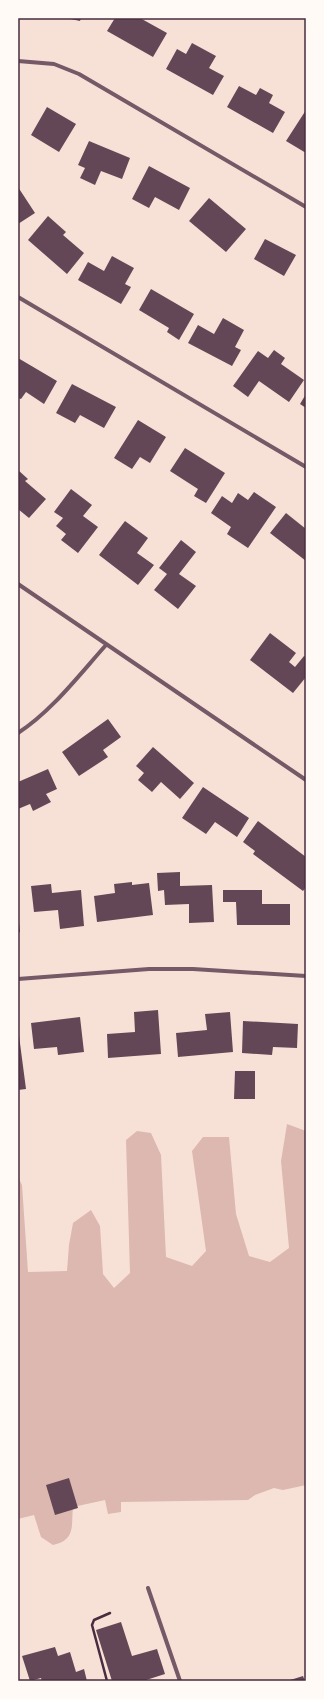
<svg xmlns="http://www.w3.org/2000/svg" width="324" height="1699" font-family="'Nunito Sans',sans-serif">
<style>
.water{fill:#dcb8b0}
.building{fill:#644757}
.lines{fill:none;stroke-linecap:round;stroke-linejoin:round}
.path{stroke:#4a2c40;stroke-width:2.5}
.minor{stroke:#755966;stroke-width:4}
.neatline{fill:none;stroke:#4a2c40;stroke-width:1.5}
</style>
<rect width="100%" height="100%" fill="#f7e1d7"/>
<path class="water" d="M 287,1124 L 306,1131 L 306,1485 L 283,1490 L 274,1488 L 255,1495 L 248,1500 L 121,1502 L 121,1512 L 108,1514 L 105,1500 L 73,1507 C 71,1526 76,1540 53,1545 L 41,1537 L 34,1515 L 18,1519 L 18,1177 L 22,1185 L 28,1272 L 67,1271 L 69,1245 L 73,1223 L 91,1210 L 100,1226 L 103,1274 L 114,1288 L 130,1273 L 126,1140 L 137,1131 L 151,1133 L 161,1155 L 166,1257 L 192,1266 L 206,1251 L 192,1151 L 203,1137 L 229,1137 L 236,1214 L 249,1256 L 270,1262 L 289,1248 L 281,1161 Z"/>
<path class="building" d="M 66,18 L 81,18 L 80,21 Z
M 115,18 L 140,18 L 167,33 L 153,57 L 107,31 Z
M 192,43 L 216,56 L 209,68 L 224,76 L 213,95 L 166,69 L 177,49 L 186,54 Z
M 239,86 L 256,95 L 260,88 L 273,95 L 269,103 L 285,112 L 273,133 L 227,107 Z
M 47,107 L 76,124 L 59,152 L 31,135 Z
M 306,110 L 306,153 L 286,141 Z
M 89,141 L 130,158 L 122,179 L 101,171 L 95,185 L 80,178 L 85,168 L 78,165 Z
M 149,166 L 190,188 L 179,210 L 155,197 L 149,208 L 132,199 Z
M 18,187 L 35,213 L 18,224 Z
M 209,198 L 246,229 L 226,252 L 189,221 Z
M 48,216 L 66,232 L 63,235 L 84,253 L 67,274 L 28,240 Z
M 265,239 L 296,255 L 284,276 L 254,259 Z
M 112,256 L 134,268 L 125,284 L 131,287 L 121,304 L 78,280 L 88,262 L 104,271 Z
M 151,289 L 194,314 L 179,340 L 167,332 L 169,328 L 139,310 Z
M 223,318 L 244,330 L 235,347 L 241,350 L 232,366 L 188,343 L 198,325 L 214,334 Z
M 274,350 L 285,358 L 281,364 L 304,380 L 289,402 L 259,381 L 248,397 L 233,386 L 258,351 L 268,358 Z
M 18,358 L 57,381 L 44,404 L 26,392 L 21,399 L 18,398 Z
M 72,384 L 116,407 L 104,428 L 80,415 L 75,423 L 56,413 Z
M 306,394 L 306,408 L 300,404 Z
M 138,420 L 166,437 L 150,463 L 140,457 L 132,469 L 114,458 Z
M 185,448 L 225,473 L 206,503 L 194,496 L 198,489 L 170,471 Z
M 18,470 L 28,479 L 25,481 L 46,499 L 29,518 L 18,509 Z
M 71,489 L 92,505 L 83,516 L 98,527 L 78,553 L 61,540 L 66,534 L 56,526 L 63,518 L 54,512 Z
M 254,492 L 276,507 L 248,548 L 227,534 L 231,527 L 211,513 L 222,496 L 232,503 L 238,493 L 248,500 Z
M 286,513 L 306,529 L 306,561 L 270,533 Z
M 125,521 L 148,538 L 137,553 L 154,565 L 138,585 L 99,555 Z
M 181,540 L 196,552 L 179,574 L 196,586 L 178,609 L 154,590 L 167,574 L 159,568 Z
M 270,633 L 296,653 L 289,662 L 295,667 L 304,656 L 306,657 L 306,677 L 293,693 L 250,660 Z
M 108,719 L 121,737 L 103,750 L 108,757 L 79,776 L 62,752 Z
M 153,747 L 194,783 L 180,799 L 161,782 L 152,792 L 138,780 L 144,773 L 136,766 Z
M 48,769 L 57,789 L 46,794 L 51,802 L 33,811 L 30,804 L 18,809 L 18,782 Z
M 203,787 L 249,818 L 237,837 L 215,822 L 206,834 L 182,818 Z
M 258,821 L 306,857 L 306,887 L 303,891 L 253,854 L 255,851 L 243,842 Z
M 180,872 L 180,886 L 212,885 L 214,922 L 189,923 L 189,904 L 165,905 L 164,890 L 158,891 L 157,873 Z
M 132,882 L 132,885 L 149,883 L 153,915 L 97,922 L 94,896 L 115,893 L 114,884 Z
M 51,884 L 52,893 L 81,890 L 84,926 L 60,929 L 58,910 L 34,912 L 31,886 Z
M 223,890 L 262,890 L 262,904 L 290,904 L 290,925 L 237,925 L 236,902 L 223,902 Z
M 18,913 L 20,932 L 18,933 Z
M 158,1010 L 161,1054 L 108,1058 L 107,1034 L 135,1032 L 134,1012 Z
M 230,1012 L 233,1052 L 178,1057 L 176,1033 L 207,1030 L 205,1014 Z
M 80,1017 L 84,1052 L 58,1055 L 57,1047 L 34,1049 L 31,1023 Z
M 243,1021 L 298,1024 L 297,1048 L 273,1047 L 272,1055 L 242,1053 Z
M 18,1028 L 26,1089 L 18,1090 Z
M 235,1071 L 255,1071 L 255,1099 L 234,1099 Z
M 69,1478 L 78,1508 L 55,1515 L 46,1485 Z
M 121,1622 L 132,1656 L 157,1649 L 165,1674 L 143,1681 L 112,1681 L 96,1630 Z
M 55,1647 L 58,1656 L 70,1652 L 76,1672 L 84,1669 L 87,1681 L 42,1681 L 41,1678 L 30,1681 L 22,1656 Z
M 303,1676 L 305,1681 L 287,1681 Z"/>
<g class="lines">
<path class="path" d="M 107,1681 L 92,1625 L 94,1620 L 110,1613"/>
<path class="minor" d="M 18,61 L 54,64 L 79,74 L 306,207
M 18,297 L 306,467
M 18,584 L 306,780
M 18,733 C 51,712 80,674 106,645
M 18,979 L 149,969 L 193,969 L 306,976
M 148,1588 L 180,1681"/>
</g>
<rect width="324" height="1699" fill="none" stroke="#fffaf5" stroke-width="38"/>
<rect x="19" y="19" width="286" height="1661" class="neatline"/>
</svg>
